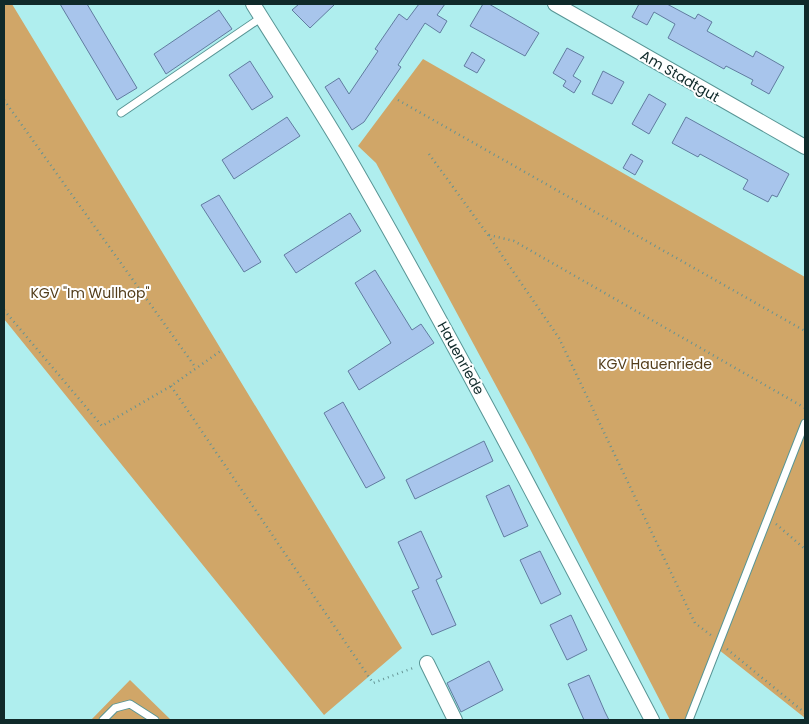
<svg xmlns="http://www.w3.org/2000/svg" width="809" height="724" font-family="Poppins,sans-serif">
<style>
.green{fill:#d0a668}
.building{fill:#a8c5ec;stroke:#617ca0}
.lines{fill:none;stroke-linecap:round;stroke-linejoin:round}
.service-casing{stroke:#589595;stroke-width:9}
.minor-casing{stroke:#589595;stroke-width:16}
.path{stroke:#659393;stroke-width:2.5;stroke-dasharray:1 4;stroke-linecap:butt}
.service{stroke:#fff;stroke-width:7}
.minor{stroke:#fff;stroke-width:14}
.labels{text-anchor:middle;stroke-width:4;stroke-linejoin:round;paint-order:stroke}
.street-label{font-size:14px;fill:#102a2a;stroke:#fff}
.park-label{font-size:14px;fill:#523c1a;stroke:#fff}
</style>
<rect width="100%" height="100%" fill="#afeeee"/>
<path class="green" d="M 4,4 L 12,4 L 402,648 L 324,715 L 4,319 Z
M 423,59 L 805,277 L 805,718 L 714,646 L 685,720 L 670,720 L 530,449 L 376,163 L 358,146 Z
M 130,680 L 171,720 L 91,720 Z"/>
<path class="building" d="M 60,4 L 87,4 L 137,88 L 117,100 Z
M 299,4 L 335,4 L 310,28 L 292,10 Z
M 419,4 L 445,4 L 437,15 L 447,21 L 440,33 L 425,23 L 398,65 L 401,67 L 364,122 L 352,130 L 325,87 L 339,78 L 349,94 L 378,51 L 375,49 L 399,14 L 407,20 Z
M 483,4 L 489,4 L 539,33 L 525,56 L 470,26 Z
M 639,4 L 667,4 L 695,19 L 698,14 L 712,22 L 707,31 L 753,57 L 756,51 L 784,67 L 769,94 L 751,84 L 753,80 L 726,66 L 724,69 L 668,38 L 675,24 L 654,12 L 647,25 L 632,17 Z
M 219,10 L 232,29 L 166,74 L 154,54 Z
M 567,48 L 584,57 L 573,76 L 581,81 L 574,93 L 563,86 L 566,81 L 553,73 Z
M 472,52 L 485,60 L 477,73 L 464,66 Z
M 250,61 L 273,97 L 252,110 L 229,75 Z
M 603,71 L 624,82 L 612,104 L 592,94 Z
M 649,94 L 666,104 L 649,134 L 632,124 Z
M 287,117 L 300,136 L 234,179 L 222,160 Z
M 686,117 L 789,174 L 777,197 L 772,195 L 768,202 L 743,189 L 748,180 L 700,154 L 698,157 L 672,143 Z
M 631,154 L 643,161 L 635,175 L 623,168 Z
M 219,195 L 261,262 L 244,272 L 201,205 Z
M 350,213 L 361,231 L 296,273 L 284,255 Z
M 375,270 L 412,330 L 421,324 L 434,343 L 359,390 L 348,371 L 391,343 L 355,283 Z
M 343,402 L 385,478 L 366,488 L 324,413 Z
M 484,441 L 493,461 L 415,499 L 406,480 Z
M 509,485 L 528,526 L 504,537 L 486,496 Z
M 421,531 L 442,577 L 436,580 L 456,625 L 432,635 L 412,591 L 419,588 L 398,542 Z
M 540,551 L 561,594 L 541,604 L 520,560 Z
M 571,615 L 587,650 L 567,660 L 550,625 Z
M 489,661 L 503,690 L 461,712 L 447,683 Z
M 589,675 L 605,712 L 609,720 L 584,720 L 568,684 Z"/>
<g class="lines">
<defs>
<path id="service" d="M 121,113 L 262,17
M 103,720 L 115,708 L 130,704 L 155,720
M 689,720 L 805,423"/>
<path id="minor" d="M 253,4 C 287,59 323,113 355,169 C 459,350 555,535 652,720
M 555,4 L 805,147
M 427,663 L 455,720"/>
</defs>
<use href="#service" class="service-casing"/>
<use href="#minor" class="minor-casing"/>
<path class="path" d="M 4,100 L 196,368
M 398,100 L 805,331
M 429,154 L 488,235 L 559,338 L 695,623 L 712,636
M 489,235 L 514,241 L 805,408
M 4,310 L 102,426 L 171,386 L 222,350
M 171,386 L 373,683 L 413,668
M 776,524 L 805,549
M 727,649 L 805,713"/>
<use href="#service" class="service"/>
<use href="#minor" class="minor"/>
</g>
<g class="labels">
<g class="street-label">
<text transform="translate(680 76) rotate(30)" y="5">Am Stadtgut</text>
<text transform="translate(461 358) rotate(61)" y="5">Hauenriede</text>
</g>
<g class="park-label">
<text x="90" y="298">KGV "Im Wullhop"</text>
<text x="655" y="369">KGV Hauenriede</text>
</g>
</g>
<rect width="809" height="724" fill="none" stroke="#102a2a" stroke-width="10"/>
</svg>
